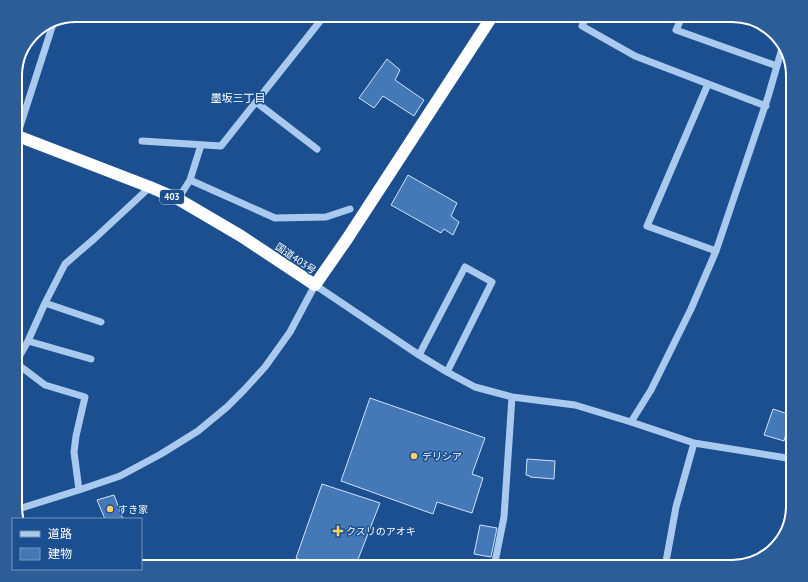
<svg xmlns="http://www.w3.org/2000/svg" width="808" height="582" font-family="'PT Sans','Noto Sans JP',sans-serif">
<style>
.building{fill:#4478b7;stroke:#cfe3fa}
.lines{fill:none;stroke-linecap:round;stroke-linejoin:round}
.minor{stroke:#a9c9ee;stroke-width:7}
.highway{stroke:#fff;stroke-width:12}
.poi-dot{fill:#ffd166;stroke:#1b4f8f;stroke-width:1.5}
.labels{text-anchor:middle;stroke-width:3;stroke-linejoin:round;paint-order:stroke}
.shield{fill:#1b4f8f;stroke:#bbcadd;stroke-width:1}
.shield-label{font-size:9px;font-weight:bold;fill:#fff}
.street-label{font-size:10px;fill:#fff;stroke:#1b4f8f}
.poi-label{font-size:10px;fill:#fff;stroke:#1b4f8f;text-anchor:start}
.neighbourhood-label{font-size:11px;fill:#fff;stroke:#1b4f8f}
.rim{fill:none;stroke:#fff;stroke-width:2}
</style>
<rect width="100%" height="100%" fill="#1b4f8f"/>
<path class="building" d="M 387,59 L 400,70 L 395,80 L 424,100 L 414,116 L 383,96 L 374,108 L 359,98 Z
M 408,175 L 457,203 L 451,216 L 459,222 L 453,235 L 444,229 L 441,233 L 391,205 Z
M 370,398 L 485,438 L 472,474 L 483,478 L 472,513 L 437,502 L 433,514 L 341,481 Z
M 773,409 L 791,415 L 784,441 L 764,435 Z
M 527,459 L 555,461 L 554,479 L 530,477 L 530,476 L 526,475 Z
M 322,484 L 380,503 L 355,567 L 317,567 L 296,558 Z
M 114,495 L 123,519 L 105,519 L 97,500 Z
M 480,525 L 497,528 L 491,557 L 474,554 Z"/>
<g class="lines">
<path class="minor" d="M 587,15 L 582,26 L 635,56 L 766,106
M 683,15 L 676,30 L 777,66
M 708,84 L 647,226 L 716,251
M 256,102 L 317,149
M 142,141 L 221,146 L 325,15
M 15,142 L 53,24
M 190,180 L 275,218 L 326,217 L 350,209
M 178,199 L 190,180 L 201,145
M 45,303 L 101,322
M 28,341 L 91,359
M 419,355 L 465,267 L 492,282 L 447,372
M 16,363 L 45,385 L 85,397 L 76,436 L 74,452 L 79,490
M 15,364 L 28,341 L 45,303 L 65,264 L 94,239 L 150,187
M 631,422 L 651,390 L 691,309 L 716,251 L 768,97 L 783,45
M 15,510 L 79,490 L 120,476 L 161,454 L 198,431 L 227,407 L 244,390 L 265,367 L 290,332 L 315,285 L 419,355 L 447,372 L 475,387 L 512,397 L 575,405 L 631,422 L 694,443 L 793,459
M 494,567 L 504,517 L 512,397
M 665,567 L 676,507 L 694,443"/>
<path class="highway" d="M 15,135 L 150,187 L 178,199 L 241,236 L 315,285 L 347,239 L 493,15"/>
</g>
<g class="poi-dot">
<circle cx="414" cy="456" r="4"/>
<circle cx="110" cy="509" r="4"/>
<path d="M336 525h4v4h4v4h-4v4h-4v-4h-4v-4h4z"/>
</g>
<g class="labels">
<rect class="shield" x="160" y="190" width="24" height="14" rx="3"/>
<g class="shield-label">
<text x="172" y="200">403</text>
</g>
<g class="street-label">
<text transform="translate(296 258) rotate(34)" y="4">国道403号</text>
</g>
<g class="poi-label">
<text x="422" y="460">デリシア</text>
<text x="118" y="513">すき家</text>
<text x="346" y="535">クスリのアオキ</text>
</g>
<g class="neighbourhood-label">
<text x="238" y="102">墨坂三丁目</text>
</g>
</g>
<path d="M0 0H808V582H0ZM76 22H732A54 54 0 0 1 786 76V506A54 54 0 0 1 732 560H76A54 54 0 0 1 22 506V76A54 54 0 0 1 76 22Z" fill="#2d5d98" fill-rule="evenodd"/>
<path class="rim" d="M76 22H732A54 54 0 0 1 786 76V506A54 54 0 0 1 732 560H76A54 54 0 0 1 22 506V76A54 54 0 0 1 76 22Z"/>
<rect x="12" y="518" width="130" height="52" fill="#1b4f8f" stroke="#7695bc"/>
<rect x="20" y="531" width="20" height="6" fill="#a9c9ee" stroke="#7695bc"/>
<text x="48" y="538" font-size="12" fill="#ffffff">道路</text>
<rect x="20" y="548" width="20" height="12" fill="#4478b7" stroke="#7695bc"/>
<text x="48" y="558" font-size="12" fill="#ffffff">建物</text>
</svg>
